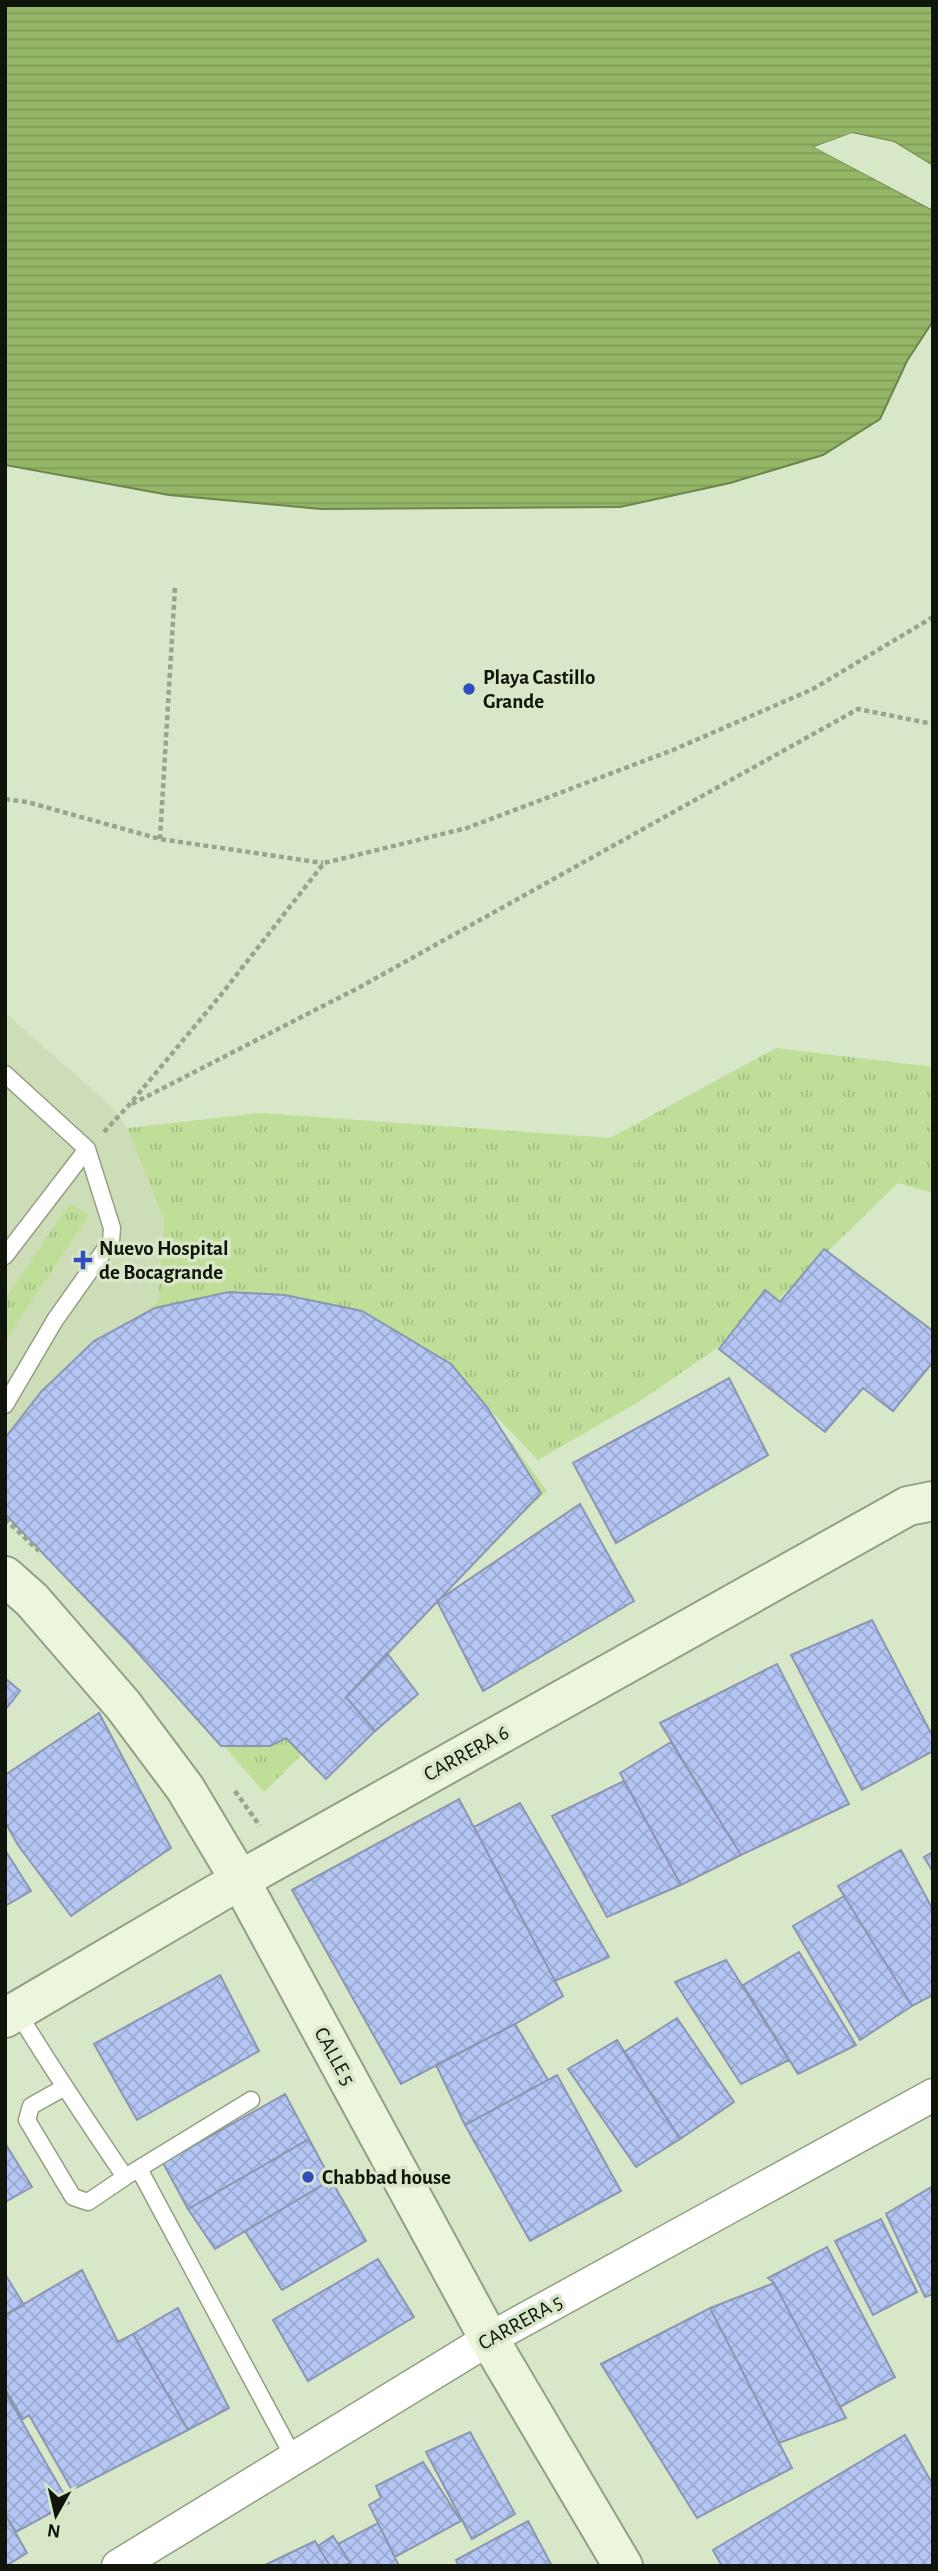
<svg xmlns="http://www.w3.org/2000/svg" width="938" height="2571" font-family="'Alegreya Sans',sans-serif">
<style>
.built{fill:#ccddb8}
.grass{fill:url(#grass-tufts);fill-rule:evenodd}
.water{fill:url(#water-rules);stroke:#6c864b;stroke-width:2}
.pier{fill:#d8e7c8}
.building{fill:url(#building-cross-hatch);stroke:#8b96b2;stroke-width:2}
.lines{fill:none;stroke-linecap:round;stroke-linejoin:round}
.lane-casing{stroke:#919f82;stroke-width:19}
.street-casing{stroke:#919f82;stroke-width:35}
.secondary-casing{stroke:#919f82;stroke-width:42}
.path{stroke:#98a48c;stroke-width:4.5;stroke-dasharray:5 3.5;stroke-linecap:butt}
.lane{stroke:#fff;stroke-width:16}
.street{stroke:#fff;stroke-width:32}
.secondary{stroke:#ebf6dd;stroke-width:38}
.poi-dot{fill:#324cbd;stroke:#d8e7c8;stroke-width:2.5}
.labels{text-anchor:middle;stroke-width:7;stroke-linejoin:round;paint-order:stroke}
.poi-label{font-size:21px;font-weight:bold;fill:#10150b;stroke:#d8e7c8;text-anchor:start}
.street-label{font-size:21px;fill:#10150b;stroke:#d8e7c8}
</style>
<defs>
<pattern id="grass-tufts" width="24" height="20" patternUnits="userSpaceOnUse" patternTransform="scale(1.75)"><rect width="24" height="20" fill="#bfdf98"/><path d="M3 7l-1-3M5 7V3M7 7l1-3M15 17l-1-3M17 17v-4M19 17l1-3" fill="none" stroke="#a3be82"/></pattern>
<pattern id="water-rules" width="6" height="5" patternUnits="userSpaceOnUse" patternTransform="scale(1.75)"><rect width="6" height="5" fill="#94b767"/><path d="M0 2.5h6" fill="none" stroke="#7f9c58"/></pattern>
<pattern id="building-cross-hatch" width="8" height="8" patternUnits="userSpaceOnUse" patternTransform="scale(1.75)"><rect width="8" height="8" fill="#b4c6f4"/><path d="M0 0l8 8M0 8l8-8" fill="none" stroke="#9aa9d0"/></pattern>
</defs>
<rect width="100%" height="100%" fill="#d8e7c8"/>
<path class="built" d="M 5,1013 L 111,1106 L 127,1128 L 164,1220 L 158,1301 L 59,1385 L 5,1438 Z"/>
<path class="grass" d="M 776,1048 L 933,1067 L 933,1193 L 898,1183 L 756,1321 L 640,1401 L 538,1460 L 438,1356 L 402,1341 L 444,1367 L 503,1431 L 547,1491 L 374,1652 L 388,1670 L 264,1792 L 5,1496 L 59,1385 L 158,1301 L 164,1220 L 127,1128 L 260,1113 L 610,1138 ZM 259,1293 L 342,1319 L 174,1322 Z
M 70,1203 L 89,1215 L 5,1341 L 5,1299 Z"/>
<path class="water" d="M 5,5 L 933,5 L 933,166 L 894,142 L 853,133 L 815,147 L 933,210 L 933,321 L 907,361 L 880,419 L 823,455 L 730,483 L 620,507 L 321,509 L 169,495 L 5,465 Z"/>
<path class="pier" d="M 852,133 L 894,142 L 933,166 L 933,169 L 893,146 L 853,137 L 823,147 L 933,206 L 933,210 L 814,147 Z"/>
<path class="building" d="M 824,1249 L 933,1331 L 933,1362 L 893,1411 L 863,1388 L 825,1432 L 719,1349 L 765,1290 L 780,1302 Z
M 229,1292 L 285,1295 L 362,1311 L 451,1364 L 487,1407 L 541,1493 L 346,1697 L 375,1731 L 326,1779 L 286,1738 L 270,1746 L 221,1746 L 131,1645 L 5,1514 L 5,1438 L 41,1392 L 94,1341 L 155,1308 Z
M 729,1378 L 768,1455 L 616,1543 L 573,1463 Z
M 580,1504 L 634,1601 L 483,1691 L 437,1601 Z
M 872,1620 L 933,1737 L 933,1751 L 862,1790 L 791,1655 Z
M 387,1653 L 418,1694 L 375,1731 L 346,1697 Z
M 777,1664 L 849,1804 L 741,1855 L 660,1723 Z
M 5,1678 L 20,1691 L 5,1710 Z
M 99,1713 L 171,1848 L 71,1916 L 18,1845 L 5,1822 L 5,1775 Z
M 671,1742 L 741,1855 L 681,1885 L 620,1773 Z
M 624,1781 L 681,1885 L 607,1917 L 552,1816 Z
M 459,1799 L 563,1996 L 515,2024 L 401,2084 L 292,1890 Z
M 520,1803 L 609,1957 L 555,1981 L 474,1827 Z
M 5,1850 L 31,1891 L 5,1906 Z
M 901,1850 L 933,1910 L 933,1995 L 912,2006 L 838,1886 Z
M 933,1852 L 933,1872 L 924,1857 Z
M 844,1896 L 912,2006 L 860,2040 L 793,1926 Z
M 799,1952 L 856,2045 L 798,2074 L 743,1985 Z
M 726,1960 L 789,2060 L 741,2084 L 675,1982 Z
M 220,1975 L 259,2051 L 137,2120 L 94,2044 Z
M 677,2018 L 734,2102 L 680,2139 L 624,2052 Z
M 515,2024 L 548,2080 L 465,2125 L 436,2065 Z
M 617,2040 L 680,2139 L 636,2167 L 568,2069 Z
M 557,2075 L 621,2191 L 530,2241 L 465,2125 Z
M 285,2094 L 309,2139 L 188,2209 L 163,2163 Z
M 309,2139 L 331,2180 L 215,2249 L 188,2209 Z
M 5,2143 L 32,2187 L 5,2202 Z
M 331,2180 L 366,2241 L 282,2290 L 245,2231 Z
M 933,2186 L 933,2294 L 925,2297 L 886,2214 Z
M 881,2219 L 917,2292 L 873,2315 L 835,2241 Z
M 827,2247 L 895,2377 L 840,2407 L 774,2283 L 768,2278 Z
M 378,2259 L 414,2317 L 308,2381 L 273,2320 Z
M 82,2270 L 118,2342 L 133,2334 L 188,2430 L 72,2490 L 29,2415 L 23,2419 L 5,2389 L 5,2315 Z
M 5,2274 L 24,2305 L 5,2315 Z
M 774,2283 L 846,2418 L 779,2443 L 710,2308 Z
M 178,2308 L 229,2408 L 188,2430 L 133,2334 Z
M 710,2308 L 792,2468 L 697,2518 L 601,2364 Z
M 5,2392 L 69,2503 L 16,2532 L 5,2514 Z
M 470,2432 L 515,2514 L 472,2539 L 426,2452 Z
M 905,2435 L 933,2485 L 933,2566 L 722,2566 L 713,2550 Z
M 423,2462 L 461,2521 L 395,2557 L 369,2505 L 381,2498 L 376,2486 Z
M 5,2514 L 27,2553 L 6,2566 L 5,2566 Z
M 528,2521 L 552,2566 L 459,2566 L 456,2560 Z
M 378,2523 L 399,2566 L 347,2566 L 351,2564 L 338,2544 Z
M 333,2536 L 351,2564 L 330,2566 L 318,2546 Z
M 315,2541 L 330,2566 L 263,2566 Z"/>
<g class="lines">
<defs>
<path id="lane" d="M 5,1074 L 87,1149 L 112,1228 L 111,1241 L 55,1320 L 5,1405
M 5,1256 L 87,1149
M 17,2011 C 51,2068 88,2122 125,2177 L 88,2202 L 73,2197 L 27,2120 L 31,2106 L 65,2087
M 139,2169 L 294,2458
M 130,2174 L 251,2100"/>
<path id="street" d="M 118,2566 L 489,2339 L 933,2095"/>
<path id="secondary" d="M 5,1576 L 32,1600 L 123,1705 L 185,1788 L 240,1880 L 489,2339 L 623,2566
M 5,2018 L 240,1880 L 908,1506 L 933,1501"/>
</defs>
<use href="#lane" class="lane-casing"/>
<use href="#street" class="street-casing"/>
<use href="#secondary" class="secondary-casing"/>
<path class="path" d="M 5,799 L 27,802 L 160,839 L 323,863
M 160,839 L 175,587
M 132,1104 L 360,987 L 858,709 L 933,724
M 104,1132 L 129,1105 L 220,996 L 324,863 L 467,828 L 673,750 L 813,689 L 933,617
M 5,1519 L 39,1551
M 235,1791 L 260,1826"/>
<use href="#lane" class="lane"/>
<use href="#street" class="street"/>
<use href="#secondary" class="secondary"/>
</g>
<g class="poi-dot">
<circle cx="469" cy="689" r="7"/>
<path d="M79.5 1249.5h7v7h7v7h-7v7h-7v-7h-7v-7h7z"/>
<circle cx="308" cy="2177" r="7"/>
</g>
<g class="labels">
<g class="poi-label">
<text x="483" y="684">Playa Castillo<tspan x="483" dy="24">Grande</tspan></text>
<text x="99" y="1255">Nuevo Hospital<tspan x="99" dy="24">de Bocagrande</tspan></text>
<text x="322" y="2184">Chabbad house</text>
</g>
<g class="street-label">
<text transform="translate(466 1753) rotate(-29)" y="7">CARRERA 6</text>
<text transform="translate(335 2056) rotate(61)" y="7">CALLE 5</text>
<text transform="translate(520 2322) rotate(-29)" y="7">CARRERA 5</text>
</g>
</g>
<rect width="938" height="2571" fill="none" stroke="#10150b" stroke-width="14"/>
<g transform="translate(56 2515) rotate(188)" stroke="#d8e7c8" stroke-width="5" paint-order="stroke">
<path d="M0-5L12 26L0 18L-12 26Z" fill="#10150b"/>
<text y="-10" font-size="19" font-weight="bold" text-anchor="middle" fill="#10150b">N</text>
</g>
</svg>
